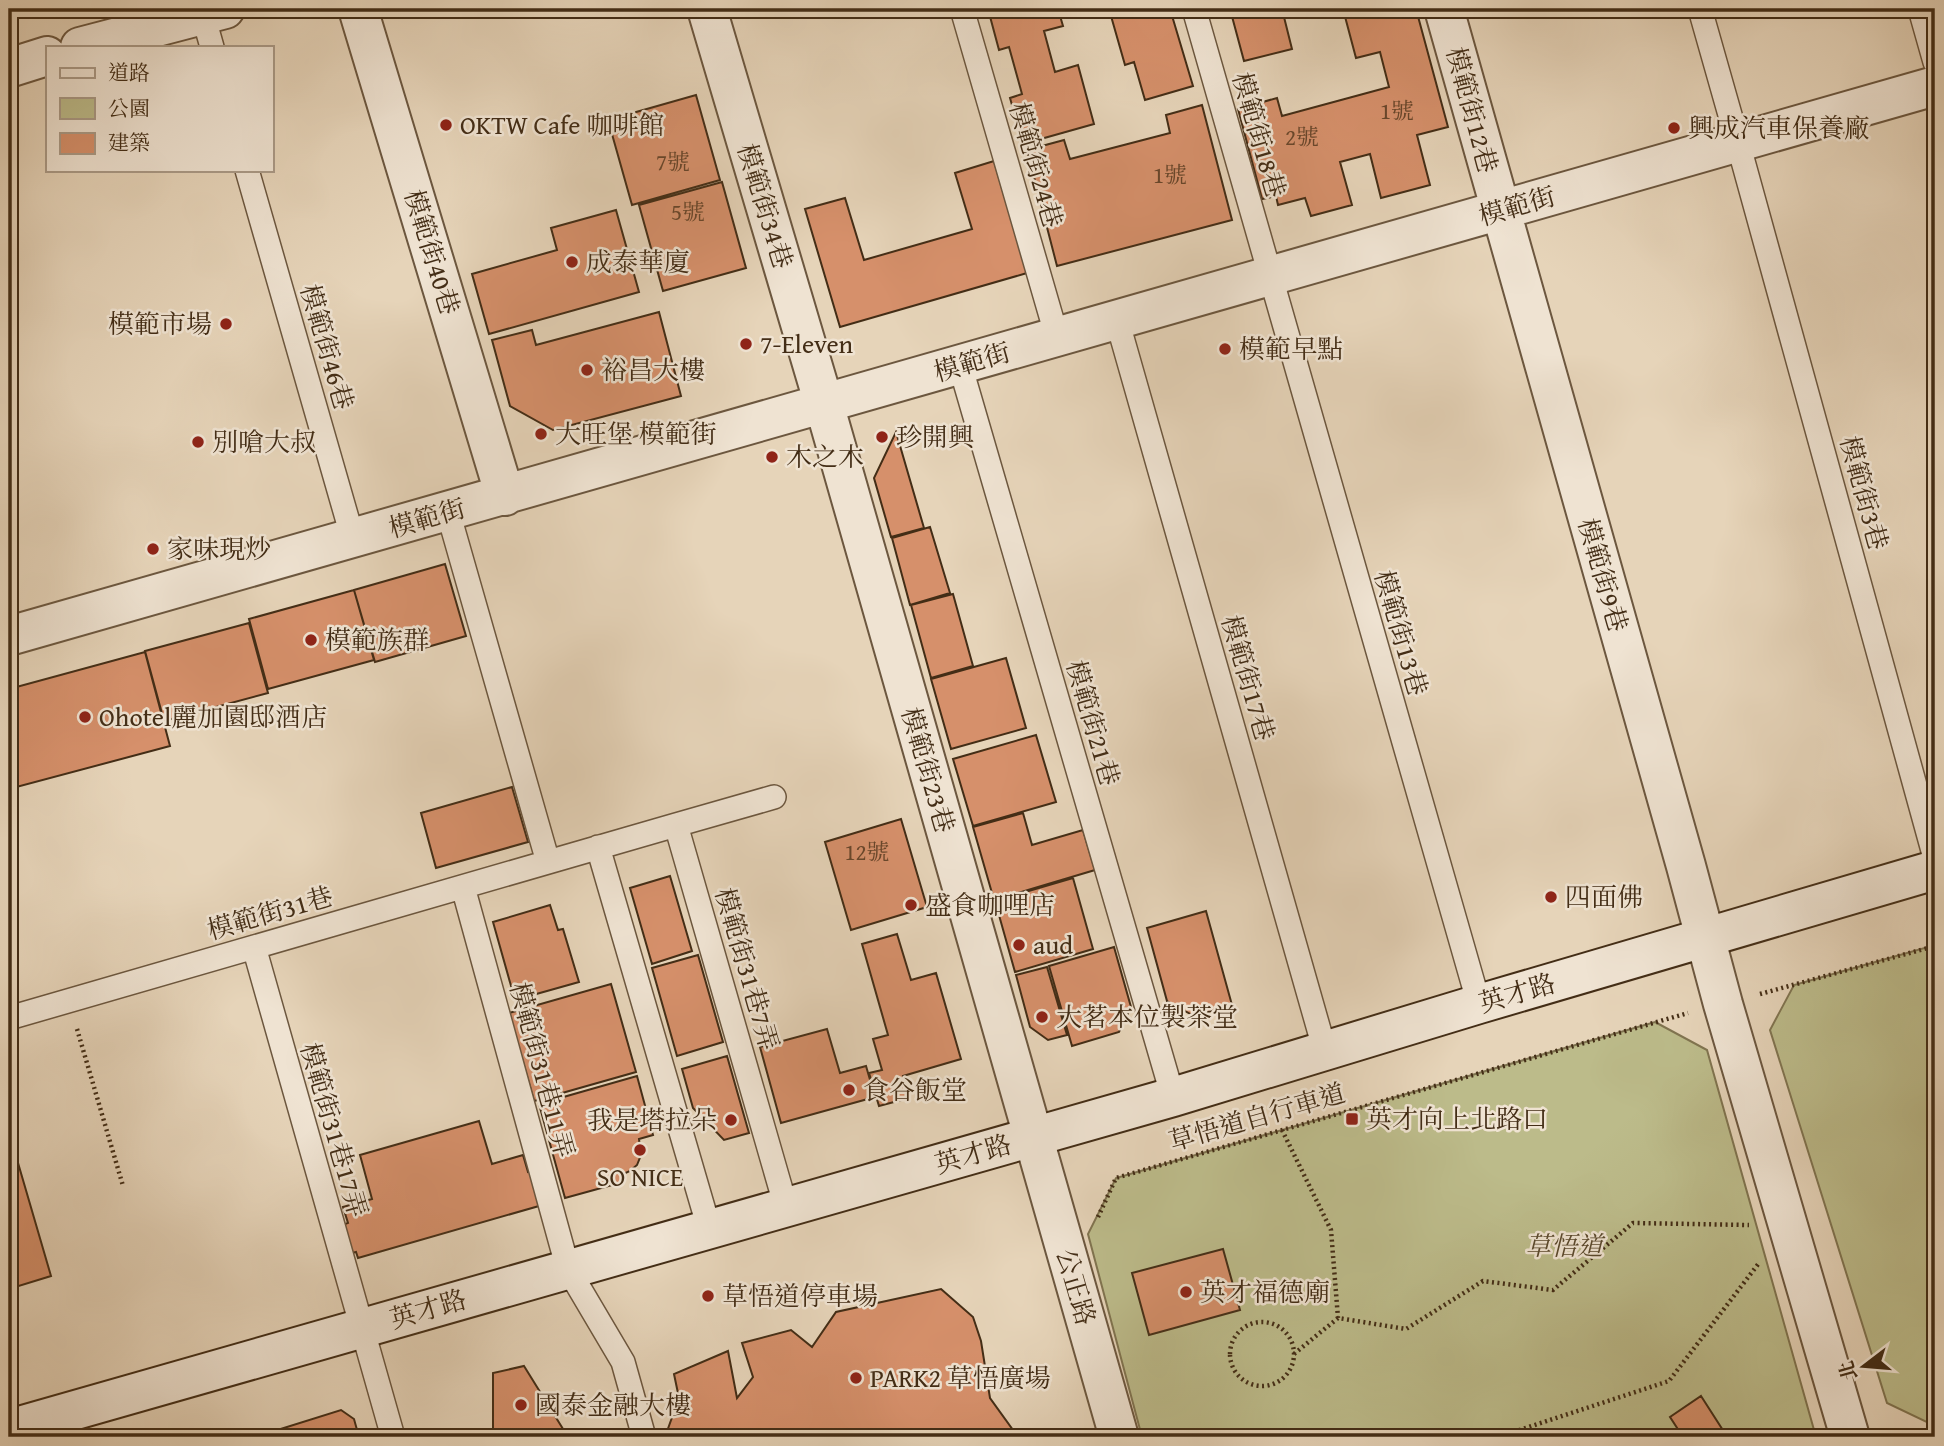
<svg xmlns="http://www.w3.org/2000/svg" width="1944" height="1446" font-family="'Gentium Book Plus','Noto Serif TC',serif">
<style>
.green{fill:#bcbb8a;stroke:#807450;stroke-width:2}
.building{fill:#d6906b;stroke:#432d16;stroke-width:2}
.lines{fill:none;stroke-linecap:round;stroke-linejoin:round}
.lane-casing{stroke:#6c573f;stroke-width:26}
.street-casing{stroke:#6c573f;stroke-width:42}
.secondary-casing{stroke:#432d16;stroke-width:42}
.path{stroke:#432d16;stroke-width:4.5;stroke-dasharray:2 3.5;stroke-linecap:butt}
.lane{stroke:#efe3d2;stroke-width:23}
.street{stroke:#efe3d2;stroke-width:38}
.secondary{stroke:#efe3d2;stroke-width:38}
.poi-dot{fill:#8f2418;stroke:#efe3d2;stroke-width:2.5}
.labels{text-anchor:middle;stroke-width:5;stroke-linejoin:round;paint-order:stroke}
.number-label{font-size:23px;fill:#68462b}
.street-label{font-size:26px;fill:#432d16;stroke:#efe3d2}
.poi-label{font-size:26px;fill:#432d16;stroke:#efe3d2;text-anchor:start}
.park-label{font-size:26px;font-style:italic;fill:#5b492d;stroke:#efe3d2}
</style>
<rect width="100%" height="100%" fill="#e6d4b9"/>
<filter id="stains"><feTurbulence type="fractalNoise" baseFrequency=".00286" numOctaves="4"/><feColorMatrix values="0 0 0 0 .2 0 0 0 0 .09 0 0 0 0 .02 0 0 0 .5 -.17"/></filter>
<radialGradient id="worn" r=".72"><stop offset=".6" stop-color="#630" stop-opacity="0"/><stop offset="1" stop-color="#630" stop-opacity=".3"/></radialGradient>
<path class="green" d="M 1935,945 L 1935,1426 L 1887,1403 L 1770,1030 L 1794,985 Z
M 1655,1022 L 1707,1050 L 1816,1437 L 1142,1437 L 1088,1234 L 1116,1178 Z"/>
<path class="building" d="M 988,9 L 1058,9 L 1063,26 L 1044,31 L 1055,72 L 1078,65 L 1094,124 L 1023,144 L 1010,98 L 1022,94 L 1009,47 L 999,50 Z
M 1109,9 L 1170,9 L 1193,86 L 1145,100 L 1134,62 L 1125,65 Z
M 1230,9 L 1282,9 L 1292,49 L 1244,61 Z
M 1343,9 L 1416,9 L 1448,127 L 1417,135 L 1430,185 L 1381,198 L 1370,154 L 1340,162 L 1352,205 L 1311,216 L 1305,198 L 1278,205 L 1276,196 L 1262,199 L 1238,109 L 1277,98 L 1282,116 L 1389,87 L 1380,52 L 1356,58 Z
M 696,95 L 720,180 L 632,205 L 608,120 Z
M 1202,105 L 1232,220 L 1057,266 L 1027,150 L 1064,140 L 1070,159 L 1170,133 L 1166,115 Z
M 994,161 L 1027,273 L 840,327 L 805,209 L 845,198 L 864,260 L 972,229 L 955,173 Z
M 722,182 L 746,268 L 663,291 L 639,205 Z
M 616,210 L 639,292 L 489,334 L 472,274 L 557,250 L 551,228 Z
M 659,312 L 681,396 L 553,430 L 510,406 L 492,340 L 532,330 L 536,345 Z
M 896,432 L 924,528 L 891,537 L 874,478 Z
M 930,527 L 950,593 L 910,605 L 892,538 Z
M 445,564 L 466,636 L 375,662 L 354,590 Z
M 354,590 L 374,660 L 268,689 L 249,619 Z
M 953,594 L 973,666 L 931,678 L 911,605 Z
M 249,623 L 268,693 L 164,721 L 145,651 Z
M 145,652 L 170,746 L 9,789 L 9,689 Z
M 1006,658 L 1026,728 L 951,749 L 931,679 Z
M 1036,735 L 1056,802 L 973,826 L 953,759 Z
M 512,787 L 528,842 L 436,868 L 421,813 Z
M 1023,813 L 1032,845 L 1083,830 L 1095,870 L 994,900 L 973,827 Z
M 901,819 L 927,907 L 851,930 L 825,842 Z
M 9,838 L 16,839 L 9,854 Z
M 670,876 L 692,951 L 652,964 L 630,888 Z
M 1073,878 L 1093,949 L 1015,972 L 995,901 Z
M 550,905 L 558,930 L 563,929 L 579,982 L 515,1000 L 493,922 Z
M 1206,911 L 1232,1005 L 1194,1016 L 1167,1001 L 1147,928 Z
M 897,934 L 911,980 L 936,973 L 961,1059 L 903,1076 L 909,1098 L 879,1106 L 869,1073 L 882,1070 L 873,1039 L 888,1035 L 862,944 Z
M 1114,947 L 1131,1007 L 1119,1032 L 1072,1046 L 1049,966 Z
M 698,955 L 723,1042 L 677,1056 L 652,968 Z
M 1047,967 L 1067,1035 L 1048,1040 L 1030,1027 L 1016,975 Z
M 611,984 L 636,1072 L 534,1101 L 509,1013 Z
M 827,1029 L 840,1073 L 866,1066 L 875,1097 L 781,1123 L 760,1047 Z
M 727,1056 L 749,1133 L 724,1140 L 693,1108 L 682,1069 Z
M 637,1076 L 653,1135 L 639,1139 L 641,1155 L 637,1165 L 630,1171 L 621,1175 L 623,1182 L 565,1198 L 539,1104 Z
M 479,1121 L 492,1164 L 523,1155 L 528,1172 L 534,1170 L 542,1198 L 537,1199 L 539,1206 L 358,1258 L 356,1252 L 348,1254 L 340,1226 L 348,1223 L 343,1207 L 372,1199 L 360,1155 Z
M 9,1132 L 51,1276 L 9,1289 Z
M 1223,1249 L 1240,1310 L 1149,1335 L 1132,1273 Z
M 941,1289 L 973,1317 L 981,1341 L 990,1398 L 1018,1437 L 665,1437 L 679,1398 L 674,1374 L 728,1351 L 737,1398 L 753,1377 L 742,1343 L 791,1330 L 812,1347 L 836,1312 Z
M 524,1366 L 568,1437 L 493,1437 L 493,1373 Z
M 1701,1396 L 1726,1435 L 1723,1437 L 1683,1437 L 1670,1417 Z
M 341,1410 L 354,1419 L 359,1437 L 255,1437 Z"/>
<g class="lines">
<defs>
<path id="lane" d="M 962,9 L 1057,337
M 1194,9 L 1479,1004
M 1700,9 L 1738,143 L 1935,858
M 1920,9 L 1935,62
M 203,15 L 212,47
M 247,170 L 353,539
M 1117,320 L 1325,1051
M 960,365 L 1173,1097
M 448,512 L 548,862
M 676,825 L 774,797
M 598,847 L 709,1228
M 463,887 L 568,1269 L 623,1362 L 644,1437
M 254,947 L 393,1437
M 9,1018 L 676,825 L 786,1207"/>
<path id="street" d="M 358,9 L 505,496
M 707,9 L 824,404 L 1119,1437
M 1444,9 L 1686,866 L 1723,1004 L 1850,1437
M 80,47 L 225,9
M 9,68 L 47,56
M 9,636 L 1935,86"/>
<path id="secondary" d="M 9,1429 L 1173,1097 L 1479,1004 L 1935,870"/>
</defs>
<use href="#lane" class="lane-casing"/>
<use href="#street" class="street-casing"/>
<use href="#secondary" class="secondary-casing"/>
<path class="path" d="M 1760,994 L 1935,946
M 77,1029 L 123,1186
M 1282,1130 L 1331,1230 L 1338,1318
M 1098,1217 L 1116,1178 L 1688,1013
M1230 1354a32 32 0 1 1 64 0a32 32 0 1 1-64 0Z
M 1294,1354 L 1338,1318 L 1406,1329 L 1483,1281 L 1553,1290 L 1633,1223 L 1749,1225
M 1498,1437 L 1669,1381 L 1759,1263"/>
<use href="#lane" class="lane"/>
<use href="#street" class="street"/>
<use href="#secondary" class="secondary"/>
</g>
<g class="poi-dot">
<circle cx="446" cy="125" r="7"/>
<circle cx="1674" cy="128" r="7"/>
<circle cx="572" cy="262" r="7"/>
<circle cx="226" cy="324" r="7"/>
<circle cx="746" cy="344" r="7"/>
<circle cx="1225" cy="349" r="7"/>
<circle cx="587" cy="370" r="7"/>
<circle cx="541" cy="434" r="7"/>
<circle cx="882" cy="437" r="7"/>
<circle cx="198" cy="442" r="7"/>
<circle cx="772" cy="457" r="7"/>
<circle cx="153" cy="549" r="7"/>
<circle cx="311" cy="640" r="7"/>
<circle cx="85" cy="717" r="7"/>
<circle cx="1551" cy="897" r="7"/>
<circle cx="911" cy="905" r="7"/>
<circle cx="1019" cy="945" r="7"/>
<circle cx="1042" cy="1017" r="7"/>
<circle cx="849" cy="1090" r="7"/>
<rect x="1345" y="1112" width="14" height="14" rx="3.5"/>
<circle cx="731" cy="1120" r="7"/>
<circle cx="640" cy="1150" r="7"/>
<circle cx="1186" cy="1292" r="7"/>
<circle cx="708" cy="1296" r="7"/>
<circle cx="856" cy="1378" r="7"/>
<circle cx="521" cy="1405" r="7"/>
</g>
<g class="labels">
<g class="number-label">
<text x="1397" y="119">1號</text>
<text x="1302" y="145">2號</text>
<text x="673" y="170">7號</text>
<text x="1170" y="183">1號</text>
<text x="688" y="220">5號</text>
<text x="867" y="860">12號</text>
</g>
<g class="street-label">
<text transform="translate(1472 110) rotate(75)" y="9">模範街12巷</text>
<text transform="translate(1259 135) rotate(74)" y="9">模範街18巷</text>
<text transform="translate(1036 165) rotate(74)" y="9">模範街24巷</text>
<text transform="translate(765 206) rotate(73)" y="9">模範街34巷</text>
<text transform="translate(1517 206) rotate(-16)" y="9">模範街</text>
<text transform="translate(432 252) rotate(73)" y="9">模範街40巷</text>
<text transform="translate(327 347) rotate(74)" y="9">模範街46巷</text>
<text transform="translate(972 362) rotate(-16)" y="9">模範街</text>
<text transform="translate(1864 493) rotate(75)" y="9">模範街3巷</text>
<text transform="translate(427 518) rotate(-16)" y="9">模範街</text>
<text transform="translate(1603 575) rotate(74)" y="9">模範街9巷</text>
<text transform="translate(1401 633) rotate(74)" y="9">模範街13巷</text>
<text transform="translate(1248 678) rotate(74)" y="9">模範街17巷</text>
<text transform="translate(1093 723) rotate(74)" y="9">模範街21巷</text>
<text transform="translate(928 770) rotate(74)" y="9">模範街23巷</text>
<text transform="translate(270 913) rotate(-16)" y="9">模範街31巷</text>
<text transform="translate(747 969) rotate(74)" y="9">模範街31巷7弄</text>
<text transform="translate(1517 993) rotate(-16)" y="9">英才路</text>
<text transform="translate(542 1070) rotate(75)" y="9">模範街31巷11弄</text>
<text transform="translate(1257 1117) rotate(-16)" y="9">草悟道自行車道</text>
<text transform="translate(334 1130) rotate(74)" y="9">模範街31巷17弄</text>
<text transform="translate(973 1154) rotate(-16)" y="9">英才路</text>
<text transform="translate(1076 1287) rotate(74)" y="9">公正路</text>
<text transform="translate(428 1309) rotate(-16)" y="9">英才路</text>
</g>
<g class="poi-label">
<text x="460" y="134">OKTW Cafe 咖啡館</text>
<text x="1688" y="137">興成汽車保養廠</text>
<text x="586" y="271">成泰華廈</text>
<text x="212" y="333" text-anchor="end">模範市場</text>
<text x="760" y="353">7-Eleven</text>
<text x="1239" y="358">模範早點</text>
<text x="601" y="379">裕昌大樓</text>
<text x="555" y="443">大旺堡 模範街</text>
<text x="896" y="446">珍開興</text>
<text x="212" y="451">別嗆大叔</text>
<text x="786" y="466">木之木</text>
<text x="167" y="558">家味現炒</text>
<text x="325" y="649">模範族群</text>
<text x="99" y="726">Ohotel麗加園邸酒店</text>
<text x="1565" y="906">四面佛</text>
<text x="925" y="914">盛食咖哩店</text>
<text x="1033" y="954">aud</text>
<text x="1056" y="1026">大茗本位製茶堂</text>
<text x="863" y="1099">食谷飯堂</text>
<text x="1366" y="1128">英才向上北路口</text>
<text x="717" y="1129" text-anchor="end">我是塔拉朵</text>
<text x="640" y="1186" text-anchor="middle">SO NICE</text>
<text x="1200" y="1301">英才福德廟</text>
<text x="722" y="1305">草悟道停車場</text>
<text x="870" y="1387">PARK2 草悟廣場</text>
<text x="535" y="1414">國泰金融大樓</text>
</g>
<g class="park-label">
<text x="1564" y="1255">草悟道</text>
</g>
</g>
<rect width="1944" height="1446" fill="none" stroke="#e6d4b9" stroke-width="35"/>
<rect x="10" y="10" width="1923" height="1425" fill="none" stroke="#432d16" stroke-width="3.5"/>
<rect x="18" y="18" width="1909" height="1411" fill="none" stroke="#432d16" stroke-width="2"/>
<rect x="46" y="46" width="228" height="126" fill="#efe3d2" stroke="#aa9a87" stroke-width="2"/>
<rect x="60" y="68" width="35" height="10" fill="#efe3d2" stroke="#aa9a87" stroke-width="2"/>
<text x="108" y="80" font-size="21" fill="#432d16">道路</text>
<rect x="60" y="98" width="35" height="21" fill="#bcbb8a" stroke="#aa9a87" stroke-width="2"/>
<text x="108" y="116" font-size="21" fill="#432d16">公園</text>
<rect x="60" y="133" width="35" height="21" fill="#d6906b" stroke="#aa9a87" stroke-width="2"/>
<text x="108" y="150" font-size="21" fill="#432d16">建築</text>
<g transform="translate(1864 1366) rotate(254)" stroke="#efe3d2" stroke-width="5" paint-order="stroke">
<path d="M0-5L12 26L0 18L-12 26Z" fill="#432d16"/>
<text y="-10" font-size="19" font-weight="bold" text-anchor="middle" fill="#432d16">北</text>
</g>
<rect width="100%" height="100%" filter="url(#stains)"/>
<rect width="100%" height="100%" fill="url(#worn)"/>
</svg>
